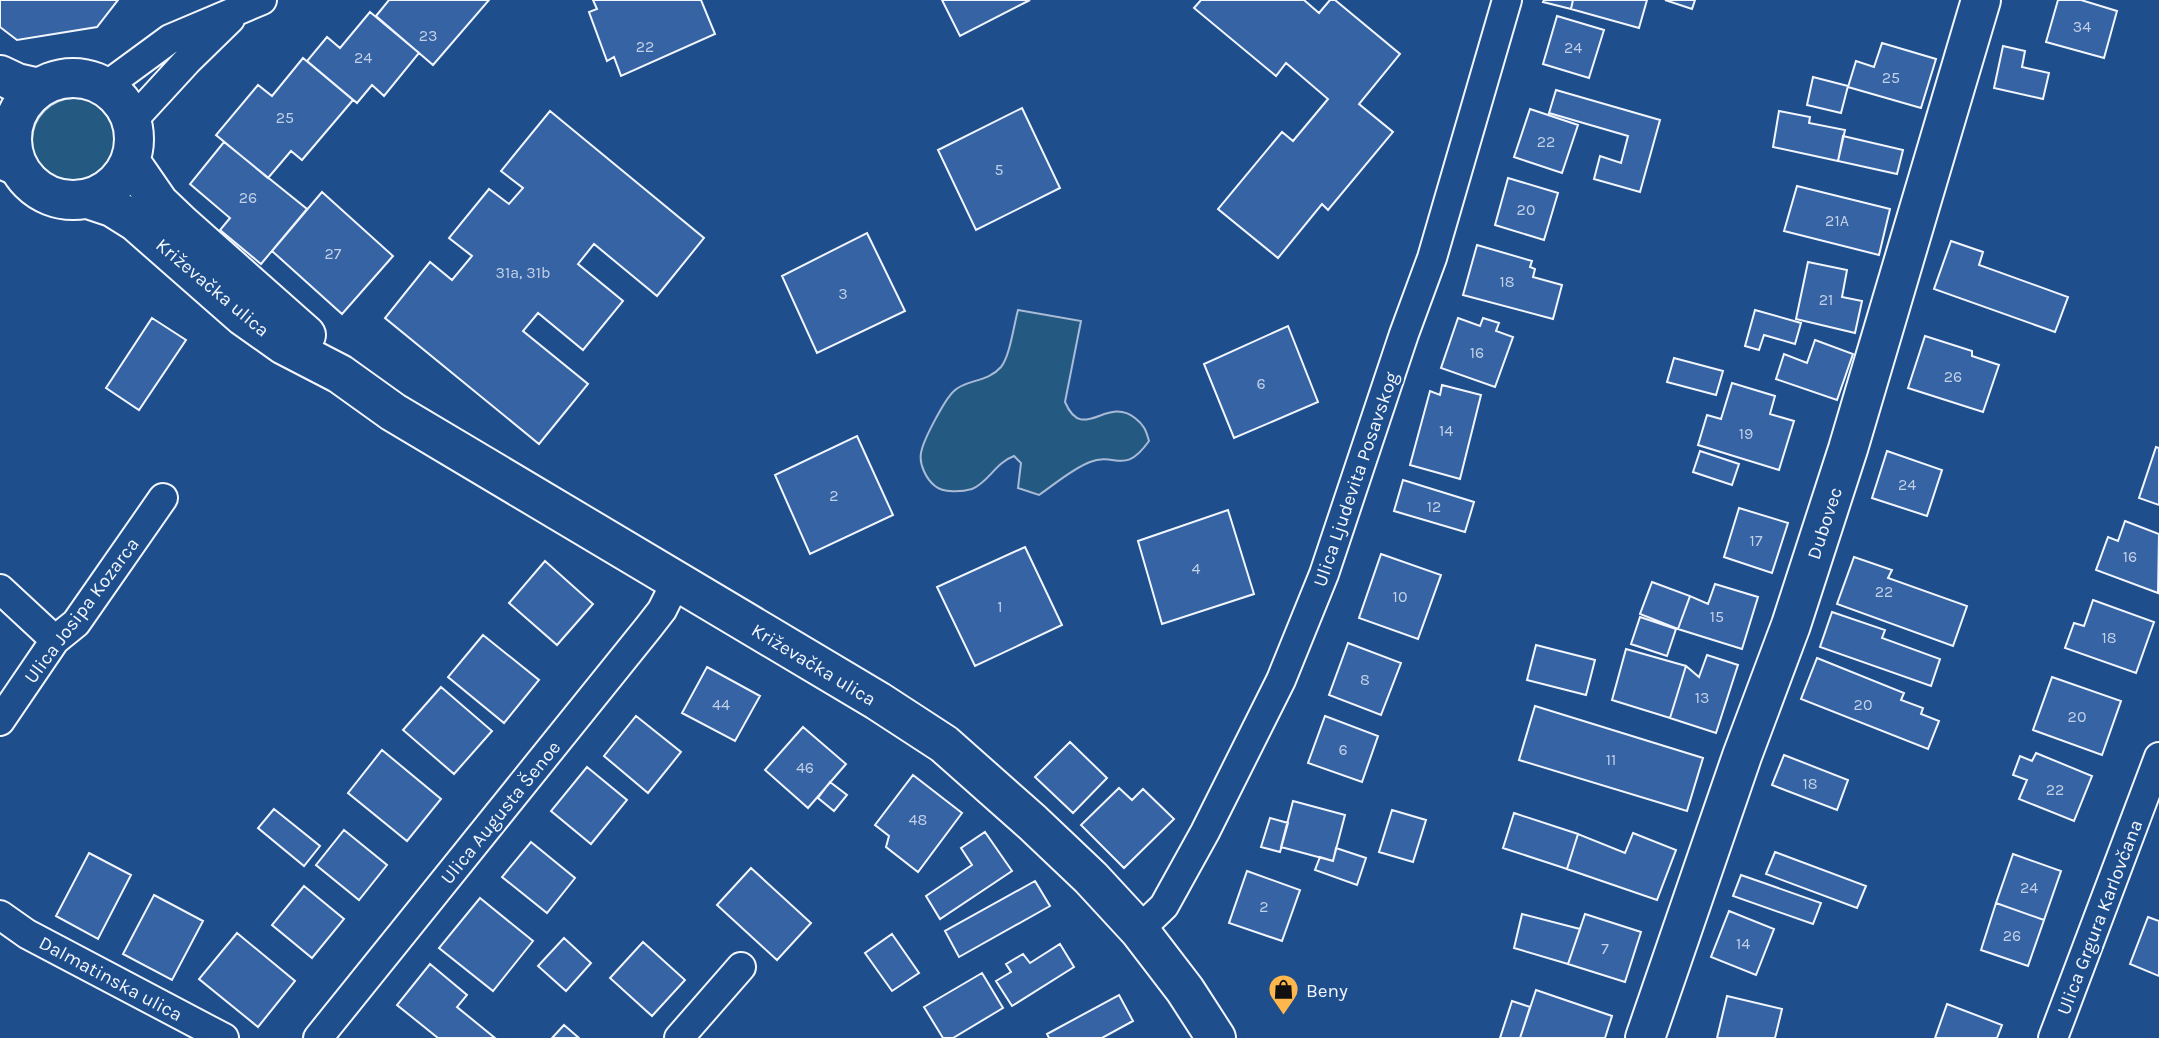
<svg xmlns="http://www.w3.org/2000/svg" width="2159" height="1038" font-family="Karla,sans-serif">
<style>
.green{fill:#245a82;stroke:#a8bbd7;stroke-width:2}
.building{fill:#3563a3;stroke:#f2f6ff;stroke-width:2}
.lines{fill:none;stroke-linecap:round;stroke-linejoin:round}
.minor-casing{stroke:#f2f6ff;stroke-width:32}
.secondary-casing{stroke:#f2f6ff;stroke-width:42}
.minor{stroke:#1f4e8c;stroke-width:28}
.secondary{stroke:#1f4e8c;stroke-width:38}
.labels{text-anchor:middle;stroke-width:5;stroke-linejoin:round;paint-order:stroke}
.number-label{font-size:16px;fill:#c3d1e8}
.street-label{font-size:19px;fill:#f2f6ff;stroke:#1f4e8c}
.poi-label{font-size:19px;fill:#f2f6ff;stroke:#1f4e8c;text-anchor:start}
</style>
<rect width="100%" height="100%" fill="#1f4e8c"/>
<path class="green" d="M32 141a43 43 0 1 1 86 0a43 43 0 1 1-86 0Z
M 1018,310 L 1081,321 L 1065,402 C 1083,444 1106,395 1135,418 C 1144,425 1146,430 1149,441 C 1124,476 1117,452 1090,462 C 1072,469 1055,484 1039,495 L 1018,488 L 1021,463 L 1014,456 C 995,463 989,482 972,489 C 962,492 943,493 935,486 C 926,479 919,464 921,453 C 923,440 945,399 954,391 C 966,379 987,383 1001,367 C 1010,356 1014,324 1018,310 Z"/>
<path class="building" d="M 0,0 L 118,0 L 97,27 L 17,40 L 0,27 Z
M 389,0 L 489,0 L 433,65 L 376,16 Z
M 593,0 L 701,0 L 715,34 L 621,76 L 614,57 L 607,61 L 589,12 L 597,9 Z
M 942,0 L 1030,0 L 960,36 Z
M 1201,0 L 1304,0 L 1319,13 L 1330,0 L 1335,0 L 1400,54 L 1359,104 L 1393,132 L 1328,210 L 1322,204 L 1278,258 L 1218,209 L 1282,132 L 1293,141 L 1328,99 L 1286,63 L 1276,76 L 1194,8 Z
M 1544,0 L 1573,0 L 1571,9 L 1543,2 Z
M 1573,0 L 1647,0 L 1639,28 L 1571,9 Z
M 1665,0 L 1695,0 L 1692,9 Z
M 2058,0 L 2081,0 L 2117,11 L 2104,58 L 2046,42 Z
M 370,12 L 419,53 L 384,96 L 372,85 L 357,103 L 307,61 L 327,37 L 340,48 Z
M 1557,16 L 1604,30 L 1589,78 L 1543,64 Z
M 1882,43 L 1936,59 L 1921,108 L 1848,87 L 1856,61 L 1874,67 Z
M 2003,46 L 2025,51 L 2022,67 L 2049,73 L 2043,99 L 1994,88 Z
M 303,58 L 353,100 L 302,160 L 291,151 L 268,178 L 216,135 L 258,85 L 272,96 Z
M 1813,77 L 1848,86 L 1841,113 L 1807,105 Z
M 1556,90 L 1660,120 L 1640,192 L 1594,179 L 1600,156 L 1621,163 L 1628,136 L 1549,113 Z
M 1022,108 L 1060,188 L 976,230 L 938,150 Z
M 1530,109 L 1578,125 L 1562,173 L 1514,157 Z
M 550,111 L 704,238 L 657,296 L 594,244 L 578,264 L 623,301 L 583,350 L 538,313 L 523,331 L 588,384 L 539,444 L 385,318 L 430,262 L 452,280 L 472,256 L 449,238 L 489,189 L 509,204 L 523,188 L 501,171 Z
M 1779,111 L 1810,117 L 1809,123 L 1845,130 L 1838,161 L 1773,147 Z
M 1843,136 L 1903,150 L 1897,174 L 1838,161 Z
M 224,142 L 307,209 L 261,264 L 220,230 L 230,218 L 190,184 Z
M 1508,178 L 1558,193 L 1544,240 L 1495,225 Z
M 1797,186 L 1890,209 L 1879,255 L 1784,231 Z
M 322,192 L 393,256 L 342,314 L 272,251 Z
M 867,233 L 905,311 L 817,353 L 782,276 Z
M 1951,241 L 1983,252 L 1979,265 L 2068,297 L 2055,332 L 1934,289 Z
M 1477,245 L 1532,261 L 1530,267 L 1535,269 L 1533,277 L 1562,285 L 1553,319 L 1463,295 Z
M 1808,262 L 1847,270 L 1842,297 L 1862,301 L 1855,333 L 1796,319 Z
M 1755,310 L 1801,323 L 1795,344 L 1764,335 L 1759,350 L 1745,346 Z
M 152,318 L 186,340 L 139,410 L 106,388 Z
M 1458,318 L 1480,326 L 1483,318 L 1499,323 L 1496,331 L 1513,337 L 1495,387 L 1441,368 Z
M 1288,326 L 1318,402 L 1234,438 L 1204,364 Z
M 1925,336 L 1972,351 L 1972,356 L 1999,365 L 1983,412 L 1908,388 Z
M 1815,340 L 1853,354 L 1837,400 L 1776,379 L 1784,354 L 1807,363 Z
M 1674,358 L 1723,371 L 1716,395 L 1667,382 Z
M 1732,383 L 1775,396 L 1770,414 L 1794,421 L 1779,470 L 1698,445 L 1707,415 L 1721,419 Z
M 1442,385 L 1481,395 L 1460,479 L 1410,465 L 1430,391 L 1440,395 Z
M 857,436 L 893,515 L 810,554 L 775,475 Z
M 2156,447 L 2159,448 L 2159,505 L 2139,498 Z
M 1700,451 L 1739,464 L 1732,485 L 1693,472 Z
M 1887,451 L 1942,470 L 1927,516 L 1872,498 Z
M 1403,480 L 1474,502 L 1465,532 L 1394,511 Z
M 1739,508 L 1788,523 L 1772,573 L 1724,557 Z
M 1228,510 L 1254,594 L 1162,624 L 1138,541 Z
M 2125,521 L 2159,534 L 2158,593 L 2096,570 L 2108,537 L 2118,541 Z
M 1025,547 L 1062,625 L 975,666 L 937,587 Z
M 1381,554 L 1441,575 L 1418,639 L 1359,618 Z
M 1854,557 L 1892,570 L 1888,578 L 1967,606 L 1953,646 L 1837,604 Z
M 545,561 L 593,604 L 557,645 L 509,603 Z
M 1652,582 L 1690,596 L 1678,629 L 1640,614 Z
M 1715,584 L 1758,597 L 1742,649 L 1678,629 L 1690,596 L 1708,604 Z
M 2093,600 L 2154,622 L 2136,673 L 2065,648 L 2074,623 L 2084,626 Z
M 1832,612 L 1885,630 L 1882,638 L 1940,659 L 1931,686 L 1820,647 Z
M 1640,617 L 1676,629 L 1667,656 L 1631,644 Z
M 483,635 L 539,680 L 504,723 L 448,677 Z
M 1348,643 L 1401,663 L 1381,715 L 1329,695 Z
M 1536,645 L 1595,660 L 1586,695 L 1527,680 Z
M 1626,649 L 1686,666 L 1670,718 L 1612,700 Z
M 1707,655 L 1738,665 L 1716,733 L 1670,718 L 1686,666 L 1699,677 Z
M 1817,658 L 1904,693 L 1901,700 L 1923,708 L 1921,714 L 1939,721 L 1928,749 L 1801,699 Z
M 707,667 L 760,696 L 735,741 L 682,713 Z
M 2052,677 L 2121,701 L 2102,755 L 2033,730 Z
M 441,687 L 492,731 L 454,774 L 403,730 Z
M 1535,706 L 1703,758 L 1687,811 L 1519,760 Z
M 636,716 L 681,752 L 648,793 L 604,756 Z
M 1325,716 L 1378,736 L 1362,782 L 1308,763 Z
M 803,727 L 846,764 L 808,808 L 765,770 Z
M 1070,742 L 1107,778 L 1073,813 L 1035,777 Z
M 382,750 L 441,799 L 407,841 L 348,793 Z
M 2036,753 L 2092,776 L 2074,821 L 2019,799 L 2027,780 L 2013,775 L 2020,756 L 2032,761 Z
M 1784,755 L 1848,780 L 1837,810 L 1772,785 Z
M 587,767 L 627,800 L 591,844 L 551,811 Z
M 913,775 L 962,813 L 918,872 L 886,847 L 889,836 L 875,825 Z
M 830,782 L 847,795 L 834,811 L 818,798 Z
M 1119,788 L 1132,800 L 1143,789 L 1174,819 L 1124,868 L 1081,825 Z
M 1293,801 L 1345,815 L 1333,861 L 1281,847 Z
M 274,809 L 320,846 L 304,866 L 258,828 Z
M 1392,810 L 1426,820 L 1413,862 L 1379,852 Z
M 1514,813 L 1578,834 L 1567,869 L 1503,848 Z
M 1270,818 L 1288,823 L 1280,852 L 1261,847 Z
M 344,830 L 387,865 L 359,900 L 316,865 Z
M 985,832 L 1012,871 L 940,919 L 926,896 L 972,865 L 961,848 Z
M 1633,833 L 1676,850 L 1657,900 L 1567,869 L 1578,834 L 1625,853 Z
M 531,842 L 575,878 L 547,913 L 502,877 Z
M 1336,848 L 1366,858 L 1357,885 L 1315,870 L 1320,857 L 1333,861 Z
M 1775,852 L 1866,886 L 1857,908 L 1766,874 Z
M 89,853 L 131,875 L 98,939 L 56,916 Z
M 2013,854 L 2061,871 L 2044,920 L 1996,903 Z
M 751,868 L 811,923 L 777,960 L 717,905 Z
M 1247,871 L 1300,890 L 1282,941 L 1229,923 Z
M 1741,875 L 1821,903 L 1813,924 L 1733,896 Z
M 1035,881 L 1050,906 L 959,957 L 945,931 Z
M 304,886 L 344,919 L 312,958 L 272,925 Z
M 154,895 L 203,921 L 172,980 L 123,954 Z
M 480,898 L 533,941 L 493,991 L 439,948 Z
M 1996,903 L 2044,920 L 2028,966 L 1981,950 Z
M 1729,911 L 1774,929 L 1756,975 L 1711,957 Z
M 1522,914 L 1580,929 L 1568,964 L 1514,948 Z
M 1585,914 L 1641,932 L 1625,982 L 1568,964 Z
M 2148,917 L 2159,921 L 2159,976 L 2130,964 Z
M 237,933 L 295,981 L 258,1027 L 199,979 Z
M 892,934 L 919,973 L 892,991 L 865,953 Z
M 564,938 L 591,963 L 566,991 L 538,966 Z
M 643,942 L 685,980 L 652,1016 L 610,978 Z
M 1060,944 L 1074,967 L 1012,1006 L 996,981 L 1011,972 L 1006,964 L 1023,954 L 1030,963 Z
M 430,964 L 467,995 L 457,1007 L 495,1038 L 438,1038 L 397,1005 Z
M 982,973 L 1003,1008 L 953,1038 L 943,1038 L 924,1007 Z
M 1536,990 L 1612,1016 L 1605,1038 L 1520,1038 Z
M 1119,995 L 1133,1021 L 1102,1038 L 1049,1038 L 1047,1034 Z
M 1727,996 L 1782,1009 L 1775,1038 L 1717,1038 Z
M 1512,1001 L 1530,1007 L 1520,1038 L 1500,1038 Z
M 1947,1004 L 2002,1025 L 1997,1038 L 1935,1038 Z
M 564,1025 L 579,1038 L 552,1038 Z"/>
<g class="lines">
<defs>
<path id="minor" d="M 106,86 L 170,39 L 262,0
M 132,121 L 188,60 L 230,19
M 0,131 L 13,130
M 0,164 L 23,174
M 0,589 L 55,640
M 0,721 L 55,640 L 76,623 L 163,498
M 0,915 L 27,934 L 224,1038
M 1139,930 L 1164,906 L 1205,832 L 1281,680 L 1324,574 L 1404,334 L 1432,258 L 1507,0
M 318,1038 L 648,628 L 662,610 L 676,582
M 679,1038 L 741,967
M 2053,1038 L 2159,757"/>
<path id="secondary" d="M 0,75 L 17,83 L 39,88
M12 139a61 61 0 1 1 122 0a61 61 0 1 1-122 0Z
M 130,161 L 159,203 L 181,224 L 306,335
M 88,199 L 112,207 L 136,222 L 243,316 L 284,345 L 340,374 L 393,412 L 878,701 L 944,744 L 1032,822 L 1091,878 L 1139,930 L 1185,990 L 1216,1038
M 1645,1038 L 1742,756 L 1791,625 L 1848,449 L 1981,0"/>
</defs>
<use href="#minor" class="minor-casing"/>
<use href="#secondary" class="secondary-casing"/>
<use href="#minor" class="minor"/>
<use href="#secondary" class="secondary"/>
</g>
<defs>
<symbol id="shop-pin" viewBox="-11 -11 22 30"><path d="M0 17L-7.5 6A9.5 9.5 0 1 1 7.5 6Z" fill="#ffb74d" stroke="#1f4e8c"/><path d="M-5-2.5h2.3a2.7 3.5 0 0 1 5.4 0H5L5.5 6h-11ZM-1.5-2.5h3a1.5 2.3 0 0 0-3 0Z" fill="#111"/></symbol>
</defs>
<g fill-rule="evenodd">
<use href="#shop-pin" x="1266" y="972" width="35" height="47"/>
</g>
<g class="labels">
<g class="number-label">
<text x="2082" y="32">34</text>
<text x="428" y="41">23</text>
<text x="645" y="52">22</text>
<text x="1573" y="53">24</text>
<text x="363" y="63">24</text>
<text x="1891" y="83">25</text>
<text x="285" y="123">25</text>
<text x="1546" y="147">22</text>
<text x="999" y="175">5</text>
<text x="248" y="203">26</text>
<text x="1526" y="215">20</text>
<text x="1837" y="226">21A</text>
<text x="333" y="259">27</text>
<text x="523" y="278">31a, 31b</text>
<text x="1507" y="287">18</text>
<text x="843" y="299">3</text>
<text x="1826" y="305">21</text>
<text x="1477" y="358">16</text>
<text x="1953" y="382">26</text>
<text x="1261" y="389">6</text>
<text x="1446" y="436">14</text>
<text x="1746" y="439">19</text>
<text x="1907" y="490">24</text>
<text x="834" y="501">2</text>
<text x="1434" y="512">12</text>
<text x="1756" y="546">17</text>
<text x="2130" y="562">16</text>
<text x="1196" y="574">4</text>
<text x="1884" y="597">22</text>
<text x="1400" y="602">10</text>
<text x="1000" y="612">1</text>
<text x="1717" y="622">15</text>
<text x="2109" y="643">18</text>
<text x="1365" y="685">8</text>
<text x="1702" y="703">13</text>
<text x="721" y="710">44</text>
<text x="1863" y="710">20</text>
<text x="2077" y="722">20</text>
<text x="1343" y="755">6</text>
<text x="1611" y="765">11</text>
<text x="805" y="773">46</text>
<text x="1810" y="789">18</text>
<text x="2055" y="795">22</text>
<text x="918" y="825">48</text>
<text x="2029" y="893">24</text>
<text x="1264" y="912">2</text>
<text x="2012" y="941">26</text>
<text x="1743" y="949">14</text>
<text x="1605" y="954">7</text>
</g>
<g class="street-label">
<text transform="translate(213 287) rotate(40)" y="7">Križevačka ulica</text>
<text transform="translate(1355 479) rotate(-71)" y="7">Ulica Ljudevita Posavskog</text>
<text transform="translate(1824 523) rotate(-72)" y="7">Dubovec</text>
<text transform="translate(81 610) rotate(-53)" y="7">Ulica Josipa Kozarca</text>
<text transform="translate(814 664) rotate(31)" y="7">Križevačka ulica</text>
<text transform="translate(500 812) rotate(-51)" y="7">Ulica Augusta Šenoe</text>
<text transform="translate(2099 917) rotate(-69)" y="7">Ulica Grgura Karlovčana</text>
<text transform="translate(111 978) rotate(28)" y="7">Dalmatinska ulica</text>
</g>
<g class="poi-label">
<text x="1306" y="997">Beny</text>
</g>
</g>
</svg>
